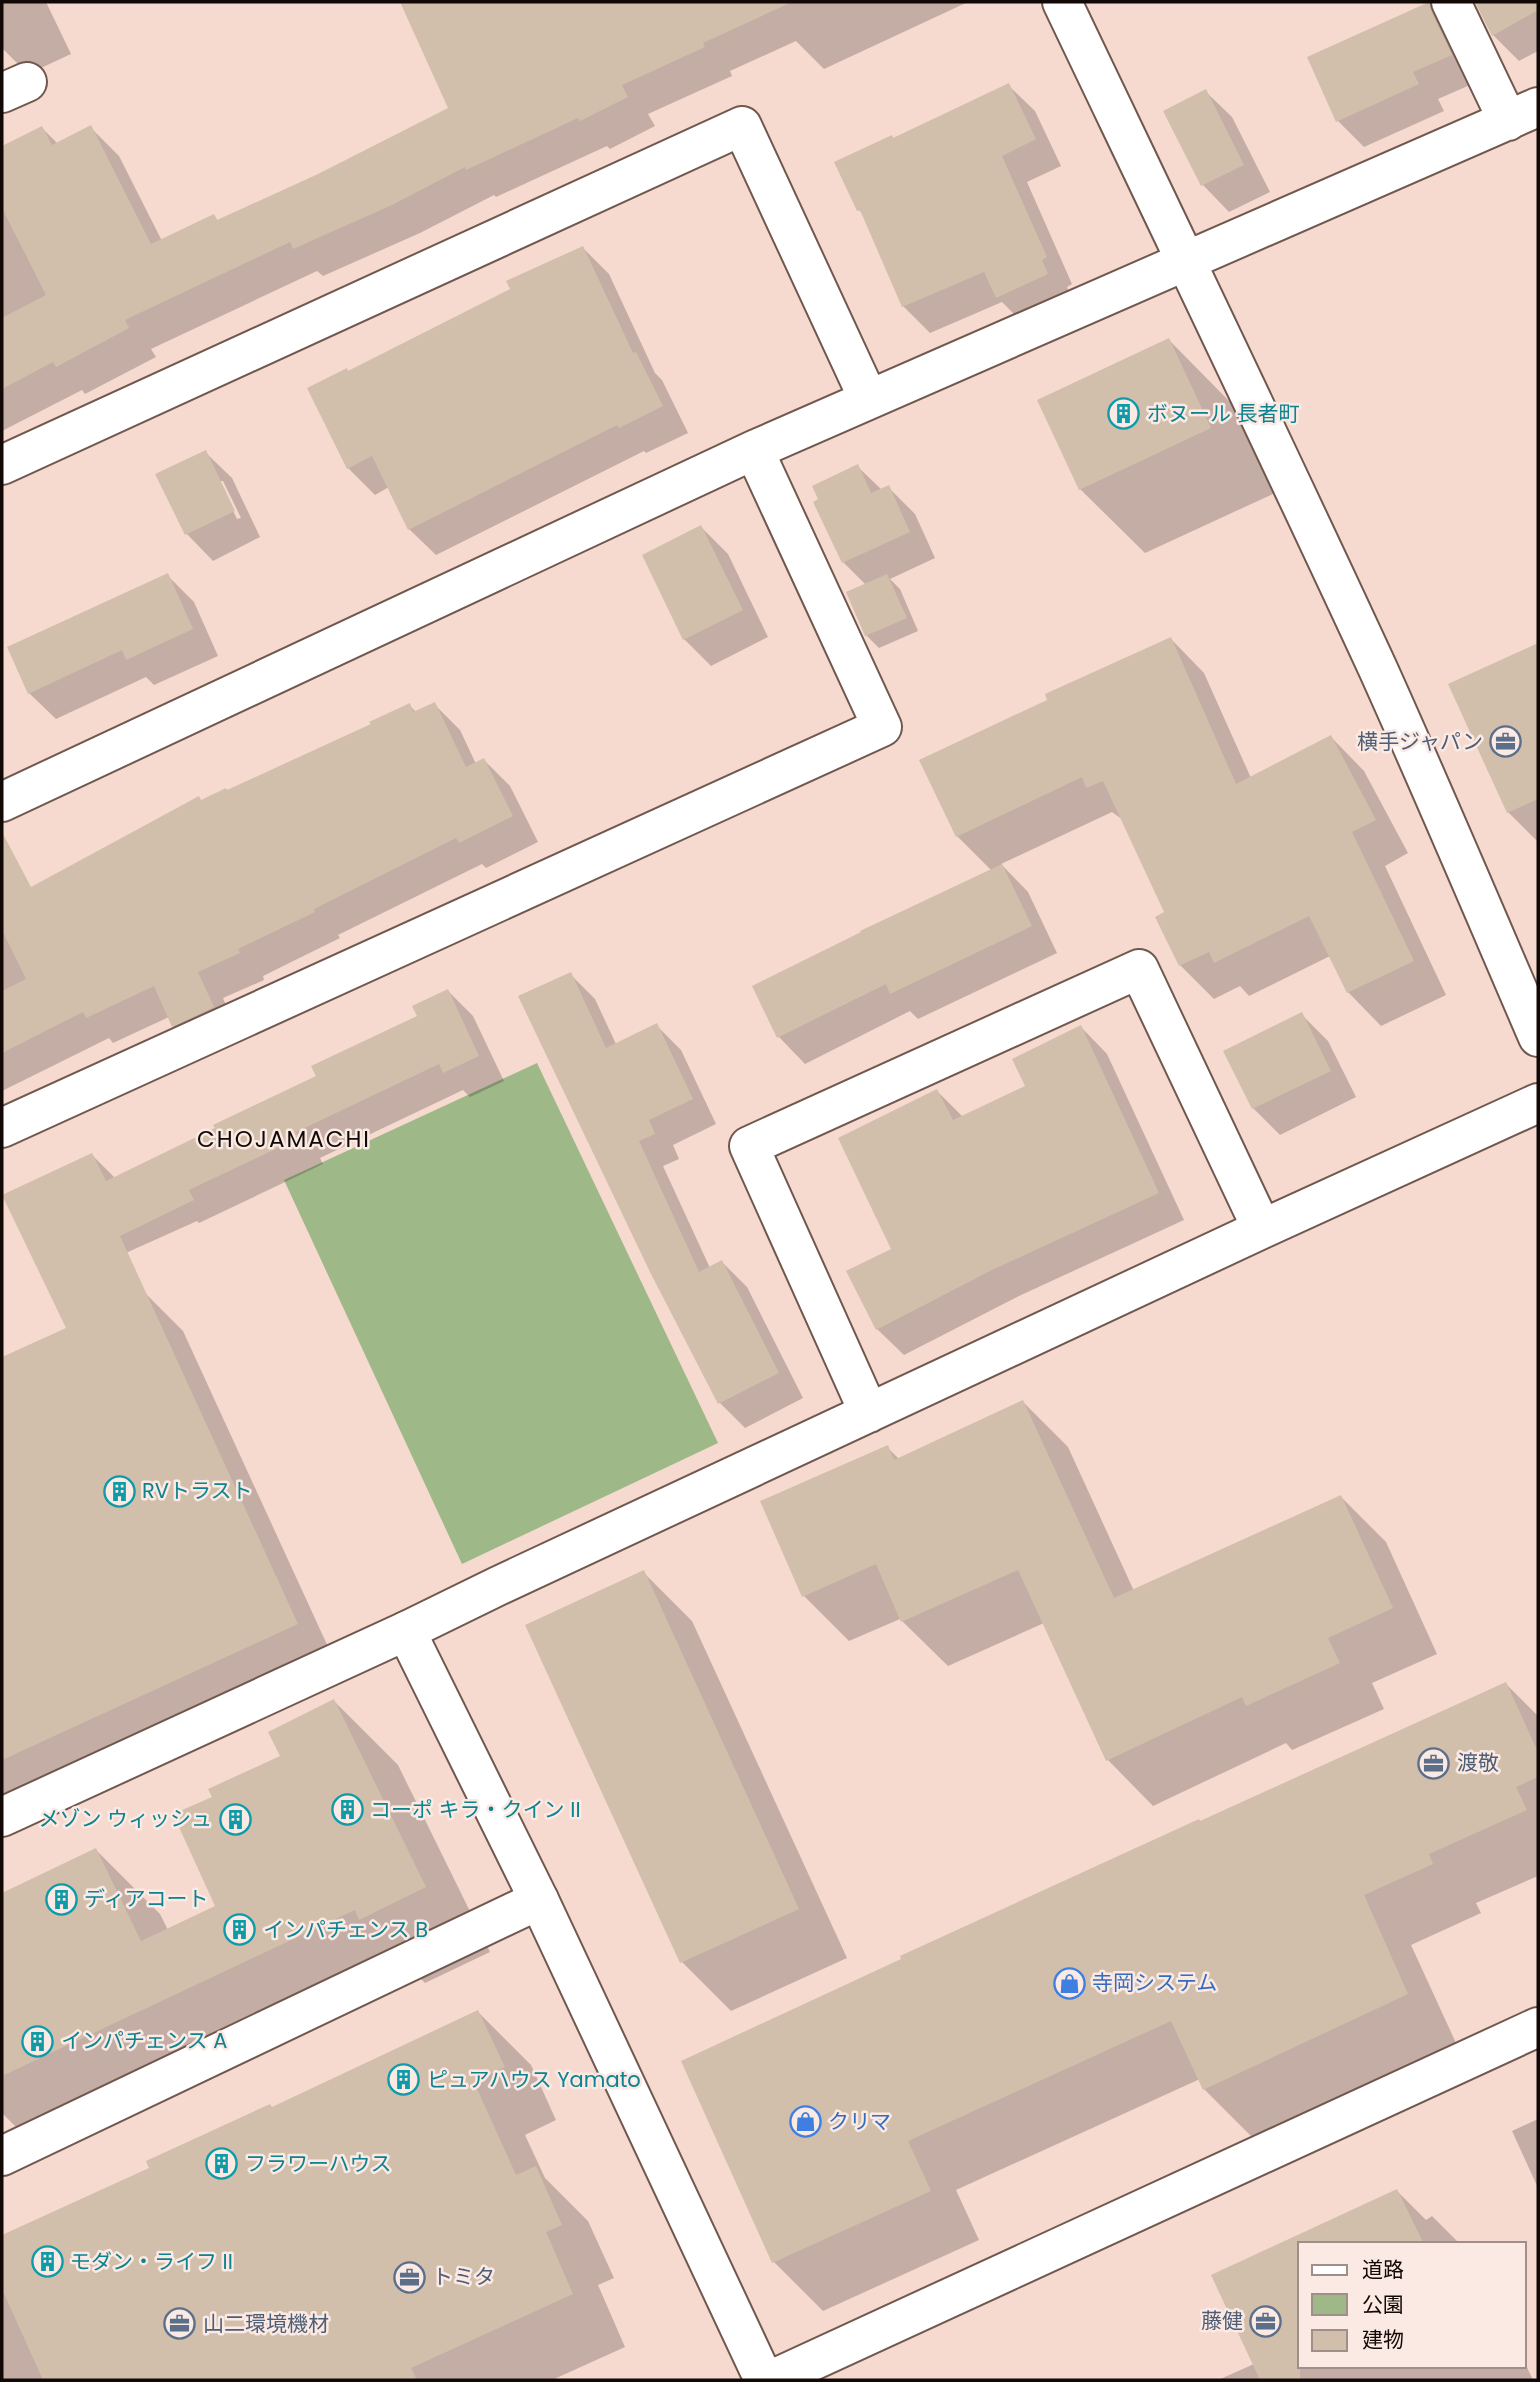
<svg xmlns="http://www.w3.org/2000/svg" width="1540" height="2382" font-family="Poppins,'Noto Sans JP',sans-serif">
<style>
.green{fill:#9eb987}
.shadow{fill:#0003;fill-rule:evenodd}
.building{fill:#d2bfab}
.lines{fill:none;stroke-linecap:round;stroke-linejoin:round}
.minor-casing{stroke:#70584f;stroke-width:42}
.tertiary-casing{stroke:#70584f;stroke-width:42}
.minor{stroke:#fff;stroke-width:38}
.tertiary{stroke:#fff;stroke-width:38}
.labels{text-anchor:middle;stroke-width:5;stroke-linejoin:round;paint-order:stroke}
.culture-label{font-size:21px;fill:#0d838f;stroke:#fbe9e3;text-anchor:start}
.service-label{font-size:21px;fill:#4e5e75;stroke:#fbe9e3;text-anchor:start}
.shop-label{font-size:21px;fill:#366cbe;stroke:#fbe9e3;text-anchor:start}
.neighbourhood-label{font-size:23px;letter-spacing:2px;fill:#120906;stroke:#fbe9e3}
</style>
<rect width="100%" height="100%" fill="#f6d9cf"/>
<path class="green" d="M 537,1063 L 718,1443 L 462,1564 L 284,1180 Z"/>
<path class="shadow" d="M 2,2 L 46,2 L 71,54 L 28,74 L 2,48 Z
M 402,2 L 968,2 L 824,69 L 796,41 L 730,71 L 732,76 L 648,114 L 655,126 L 610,149 L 607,146 L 496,197 L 494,195 L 420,233 L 323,276 L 317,271 L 151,349 L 156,357 L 85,394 L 82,390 L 2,431 L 2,148 L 42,128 L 58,144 L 90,127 L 119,156 L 162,241 L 214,216 L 218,221 L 318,176 L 451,108 Z
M 1477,2 L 1538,2 L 1538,51 L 1519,61 L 1493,35 Z
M 1429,3 L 1455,29 L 1477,82 L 1438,99 L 1444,111 L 1364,147 L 1338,121 Z
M 1008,85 L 1035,111 L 1061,166 L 1027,182 L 1072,284 L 1067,287 L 1074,301 L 1024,324 L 1002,302 L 930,333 L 903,306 L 866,217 L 859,210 L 894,140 Z
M 1205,91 L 1232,117 L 1270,192 L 1229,212 L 1203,185 L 1166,112 Z
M 583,248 L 609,274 L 655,373 L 662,380 L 688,433 L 646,453 L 644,451 L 436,555 L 409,529 L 389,487 L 375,495 L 348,468 L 349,373 L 512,290 Z
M 1169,340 L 1233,405 L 1275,493 L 1145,553 L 1080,489 Z
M 205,452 L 232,478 L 260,537 L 213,561 L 187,534 L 158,475 ZM 219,481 L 223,481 L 241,518 L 237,519 Z
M 858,467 L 882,490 L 888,487 L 915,514 L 935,558 L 890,579 L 900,589 L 918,631 L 879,648 L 866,635 L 866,585 L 843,562 Z
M 701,527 L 728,554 L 768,637 L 711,666 L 684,639 L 644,556 Z
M 167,575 L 194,602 L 218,656 L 154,685 L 146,677 L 56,719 L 29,693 Z
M 1171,639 L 1204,673 L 1251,778 L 1331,737 L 1364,771 L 1408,853 L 1385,866 L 1446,995 L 1381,1026 L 1348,992 L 1330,956 L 1249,996 L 1240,986 L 1214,999 L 1180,965 L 1157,917 L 1166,913 L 1123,820 L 1112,812 L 1001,864 L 1028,892 L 1057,953 L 918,1019 L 910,1011 L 805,1064 L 779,1037 L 754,987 L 992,871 L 957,836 L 1049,700 Z
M 1538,645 L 1538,842 L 1508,812 L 1450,685 Z
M 434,704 L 460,730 L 476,764 L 484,760 L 510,786 L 538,842 L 486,868 L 482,864 L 338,935 L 340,938 L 263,976 L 264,980 L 223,998 L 238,1034 L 199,1052 L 173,1026 L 169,1017 L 113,1043 L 109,1038 L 2,1091 L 2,867 L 5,866 L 32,889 L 202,802 L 373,725 L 409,705 L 417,713 Z
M 570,974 L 595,999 L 616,1044 L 656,1025 L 681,1050 L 716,1124 L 673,1145 L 679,1159 L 663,1166 L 710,1268 L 722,1262 L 747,1287 L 803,1398 L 745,1428 L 720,1403 Z
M 448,991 L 473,1016 L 504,1081 L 470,1097 L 463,1090 L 320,1158 L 323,1164 L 199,1223 L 197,1221 L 59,1283 L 92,1155 L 115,1178 L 318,1077 L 419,1017 Z
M 1301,1014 L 1328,1041 L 1356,1097 L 1280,1135 L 1253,1108 Z
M 1081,1027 L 1107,1054 L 1184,1220 L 1019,1296 L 904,1355 L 877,1329 L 893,1249 L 937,1091 L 963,1117 L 1028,1087 Z
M 145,1293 L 183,1331 L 335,1662 L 2,1816 L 2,1359 Z
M 1023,1402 L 1068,1447 L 1134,1591 L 1341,1497 L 1386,1542 L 1437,1654 L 1372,1683 L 1384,1709 L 1292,1750 L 1286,1743 L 1153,1806 L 1108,1760 L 1044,1623 L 948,1666 L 900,1619 L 849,1641 L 804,1596 L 887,1447 L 899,1459 Z
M 643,1572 L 692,1621 L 847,1958 L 731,2011 L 682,1962 Z
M 1506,1684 L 1538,1716 L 1538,1876 L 1476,1903 L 1481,1913 L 1411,1945 L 1456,2043 L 1253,2138 L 1204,2089 L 1200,2079 L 956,2190 L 979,2240 L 823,2311 L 774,2262 L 1201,1823 Z
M 334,1701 L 398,1765 L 490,1952 L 425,1983 L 417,1975 L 41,2152 L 2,2113 L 2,1895 L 96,1850 L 160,1914 L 168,1930 L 217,1907 L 214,1798 L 282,1757 Z
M 478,2012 L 531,2065 L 556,2120 L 525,2135 L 545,2178 L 588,2221 L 614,2278 L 598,2285 L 625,2347 L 552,2380 L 2,2380 L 2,2237 L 152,2169 L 273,2109 Z
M 1538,2119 L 1538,2188 L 1512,2131 Z
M 1397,2191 L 1426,2220 L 1432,2216 L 1460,2244 L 1300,2244 L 1300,2366 L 1524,2366 L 1524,2361 L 1533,2380 L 1218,2380 L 1254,2364 L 1214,2276 Z"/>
<path class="building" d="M 400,2 L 792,2 L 703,43 L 705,47 L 622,85 L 628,97 L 580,121 L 578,118 L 466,170 L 465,167 L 392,205 L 293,249 L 290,242 L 125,320 L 129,328 L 56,367 L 53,362 L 2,389 L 2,318 L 46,295 L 2,208 L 2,146 L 42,126 L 52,145 L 91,125 L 151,244 L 214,214 L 217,220 L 318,174 L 448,108 Z
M 1429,2 L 1431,11 L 1452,55 L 1413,72 L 1419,84 L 1336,122 L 1307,57 Z
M 1475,2 L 1538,2 L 1538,10 L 1492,36 Z
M 1009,83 L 1036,139 L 1002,156 L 1047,257 L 1042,260 L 1048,274 L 996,298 L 984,272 L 902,307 L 860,210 L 857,211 L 834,162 L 892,135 L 893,138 Z
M 1206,89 L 1244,165 L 1201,186 L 1163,111 Z
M 583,246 L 633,353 L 636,352 L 663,406 L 619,428 L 617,425 L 408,530 L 372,456 L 347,469 L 307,388 L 347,368 L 348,371 L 510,289 L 506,281 Z
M 1169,338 L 1211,428 L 1079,490 L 1037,400 Z
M 206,450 L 235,511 L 185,535 L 155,474 Z
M 858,464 L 871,493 L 889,485 L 910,532 L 842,563 L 813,502 L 818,499 L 812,486 Z
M 701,525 L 743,610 L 683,640 L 642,555 Z
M 168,573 L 193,629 L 126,660 L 122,650 L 28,694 L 7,647 Z
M 887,574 L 907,618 L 865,636 L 846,592 Z
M 1171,637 L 1236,784 L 1331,735 L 1376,820 L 1352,832 L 1414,961 L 1347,993 L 1309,916 L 1214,963 L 1209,952 L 1179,966 L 1155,917 L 1164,912 L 1103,781 L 1086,788 L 1082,777 L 956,837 L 919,760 L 1047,700 L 1045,694 Z
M 1538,643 L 1538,799 L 1507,813 L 1448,684 Z
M 435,702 L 466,767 L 484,758 L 513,816 L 459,843 L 456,838 L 314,909 L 315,912 L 238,949 L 240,953 L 198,972 L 214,1007 L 172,1027 L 154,986 L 86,1018 L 83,1012 L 2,1053 L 2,991 L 26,979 L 2,930 L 2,832 L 31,887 L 199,796 L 201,800 L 226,788 L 227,790 L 371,724 L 369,722 L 410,703 L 413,712 Z
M 1002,864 L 1032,926 L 890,994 L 886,984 L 777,1038 L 752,986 L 861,932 L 860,931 Z
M 571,972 L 606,1048 L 657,1023 L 693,1099 L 649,1120 L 655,1134 L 639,1141 L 699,1272 L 722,1260 L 779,1373 L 718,1404 L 650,1272 L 518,996 Z
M 448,989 L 479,1056 L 443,1073 L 439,1064 L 296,1132 L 299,1138 L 189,1190 L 194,1200 L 120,1236 L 298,1624 L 2,1760 L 2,1357 L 66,1328 L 2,1195 L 92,1153 L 106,1181 L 215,1128 L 213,1125 L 316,1076 L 311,1066 L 417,1016 L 412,1006 Z
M 1302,1012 L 1331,1071 L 1252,1109 L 1223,1051 Z
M 1081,1025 L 1159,1193 L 992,1270 L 876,1330 L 846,1271 L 891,1249 L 838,1138 L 937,1089 L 953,1120 L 1025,1086 L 1012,1059 Z
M 1023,1400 L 1114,1598 L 1341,1495 L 1393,1608 L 1328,1638 L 1340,1663 L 1246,1706 L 1242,1697 L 1106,1761 L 1018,1570 L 901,1622 L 876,1564 L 802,1597 L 760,1501 L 888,1445 L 894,1460 Z
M 644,1570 L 799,1909 L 680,1963 L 525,1625 Z
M 1506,1682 L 1538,1752 L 1538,1777 L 1516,1787 L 1527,1810 L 1429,1854 L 1433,1864 L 1364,1895 L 1408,1994 L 1203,2090 L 1171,2021 L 908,2141 L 931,2191 L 772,2263 L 681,2061 L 901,1959 L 900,1956 L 1199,1819 L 1200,1821 Z
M 334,1699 L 426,1887 L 359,1920 L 355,1910 L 2,2076 L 2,1893 L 96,1848 L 141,1941 L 215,1906 L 173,1814 L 212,1797 L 208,1789 L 280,1756 L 268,1732 Z
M 478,2010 L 505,2067 L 474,2082 L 516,2175 L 536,2166 L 562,2225 L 546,2232 L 573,2294 L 411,2368 L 417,2380 L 43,2380 L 2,2289 L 2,2235 L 149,2168 L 146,2161 L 270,2104 L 272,2107 Z
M 1397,2189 L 1424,2244 L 1300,2244 L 1300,2380 L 1260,2380 L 1211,2275 Z"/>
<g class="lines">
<defs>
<path id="minor" d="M 1062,2 C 1168,224 1275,446 1378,669 C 1433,791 1485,914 1538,1037
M 1451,2 L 1508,121
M 2,93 L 27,82
M 2,465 L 742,126 L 868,398
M 2,802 L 754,450 L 1538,107
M 2,1128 L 882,727 L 754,450
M 869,1413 L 749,1146 L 1139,969 L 1262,1229
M 2,1817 L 406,1631 L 498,1586 L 1262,1229 L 1538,1103
M 2,2156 L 539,1900"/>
<path id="tertiary" d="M 406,1631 L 539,1900 L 764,2380
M 771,2380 L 1538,2027"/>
</defs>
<use href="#minor" class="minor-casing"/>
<use href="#tertiary" class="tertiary-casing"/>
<use href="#minor" class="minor"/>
<use href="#tertiary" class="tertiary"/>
</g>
<defs>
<symbol id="building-ring" viewBox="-11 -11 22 22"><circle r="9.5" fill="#fbe9e3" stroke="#0f9aa8" stroke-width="1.5"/><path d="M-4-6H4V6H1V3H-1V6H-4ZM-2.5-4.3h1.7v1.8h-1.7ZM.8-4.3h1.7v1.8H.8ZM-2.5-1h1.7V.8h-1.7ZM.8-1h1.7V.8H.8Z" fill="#0f9aa8"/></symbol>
<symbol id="office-ring" viewBox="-11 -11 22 22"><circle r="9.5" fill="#fbe9e3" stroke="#5c6f8a" stroke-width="1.5"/><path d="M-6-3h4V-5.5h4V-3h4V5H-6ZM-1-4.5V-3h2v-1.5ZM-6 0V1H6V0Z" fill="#5c6f8a"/></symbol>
<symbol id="shop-ring" viewBox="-11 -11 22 22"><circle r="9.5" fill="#fbe9e3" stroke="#3f7fe0" stroke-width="1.5"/><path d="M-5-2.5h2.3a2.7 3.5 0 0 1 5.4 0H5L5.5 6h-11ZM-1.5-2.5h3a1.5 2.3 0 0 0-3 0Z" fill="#3f7fe0"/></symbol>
</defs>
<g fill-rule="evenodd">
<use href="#building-ring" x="1106" y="396" width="35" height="35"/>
<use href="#office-ring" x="1488" y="724" width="35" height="35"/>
<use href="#building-ring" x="102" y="1474" width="35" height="35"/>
<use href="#office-ring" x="1416" y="1746" width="35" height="35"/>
<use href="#building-ring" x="330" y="1792" width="35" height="35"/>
<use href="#building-ring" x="218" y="1802" width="35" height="35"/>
<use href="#building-ring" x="44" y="1882" width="35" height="35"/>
<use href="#building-ring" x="222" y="1912" width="35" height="35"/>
<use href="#shop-ring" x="1052" y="1966" width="35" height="35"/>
<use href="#building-ring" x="20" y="2024" width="35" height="35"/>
<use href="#building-ring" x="386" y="2062" width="35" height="35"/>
<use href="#shop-ring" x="788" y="2104" width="35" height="35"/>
<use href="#building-ring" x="204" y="2146" width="35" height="35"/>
<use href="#building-ring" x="30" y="2244" width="35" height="35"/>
<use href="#office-ring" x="392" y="2260" width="35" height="35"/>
<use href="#office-ring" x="1248" y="2304" width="35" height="35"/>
<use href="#office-ring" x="162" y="2306" width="35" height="35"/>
</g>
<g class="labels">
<g class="culture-label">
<text x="1147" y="421">ボヌール 長者町</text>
<text x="142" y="1498">RVトラスト</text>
<text x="370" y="1817">コーポ キラ・クイン II</text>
<text x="212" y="1826" text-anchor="end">メゾン ウィッシュ</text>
<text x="84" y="1906">ディアコート</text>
<text x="263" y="1937">インパチェンス B</text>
<text x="61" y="2048">インパチェンス A</text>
<text x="427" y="2087">ピュアハウス Yamato</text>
<text x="245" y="2171">フラワーハウス</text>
<text x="70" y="2269">モダン・ライフ II</text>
</g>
<g class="service-label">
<text x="1483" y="749" text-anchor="end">横手ジャパン</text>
<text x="1457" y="1770">渡敬</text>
<text x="432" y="2284">トミタ</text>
<text x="1243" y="2328" text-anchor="end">藤健</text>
<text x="203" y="2331">山二環境機材</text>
</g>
<g class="shop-label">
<text x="1092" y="1990">寺岡システム</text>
<text x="828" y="2129">クリマ</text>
</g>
<g class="neighbourhood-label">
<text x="284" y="1147">CHOJAMACHI</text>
</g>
</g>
<rect width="1540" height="2382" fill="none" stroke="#120906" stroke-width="7"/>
<rect x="1298" y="2242" width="228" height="126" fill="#fbe9e3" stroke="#9e8f8b" stroke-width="2"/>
<rect x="1312" y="2265" width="35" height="10" fill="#ffffff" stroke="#9e8f8b" stroke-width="2"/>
<text x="1362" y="2277" font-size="21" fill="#120906">道路</text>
<rect x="1312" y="2294" width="35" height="21" fill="#9eb987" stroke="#9e8f8b" stroke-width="2"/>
<text x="1362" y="2312" font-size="21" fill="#120906">公園</text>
<rect x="1312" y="2330" width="35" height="21" fill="#d2bfab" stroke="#9e8f8b" stroke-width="2"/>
<text x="1362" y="2347" font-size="21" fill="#120906">建物</text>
</svg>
